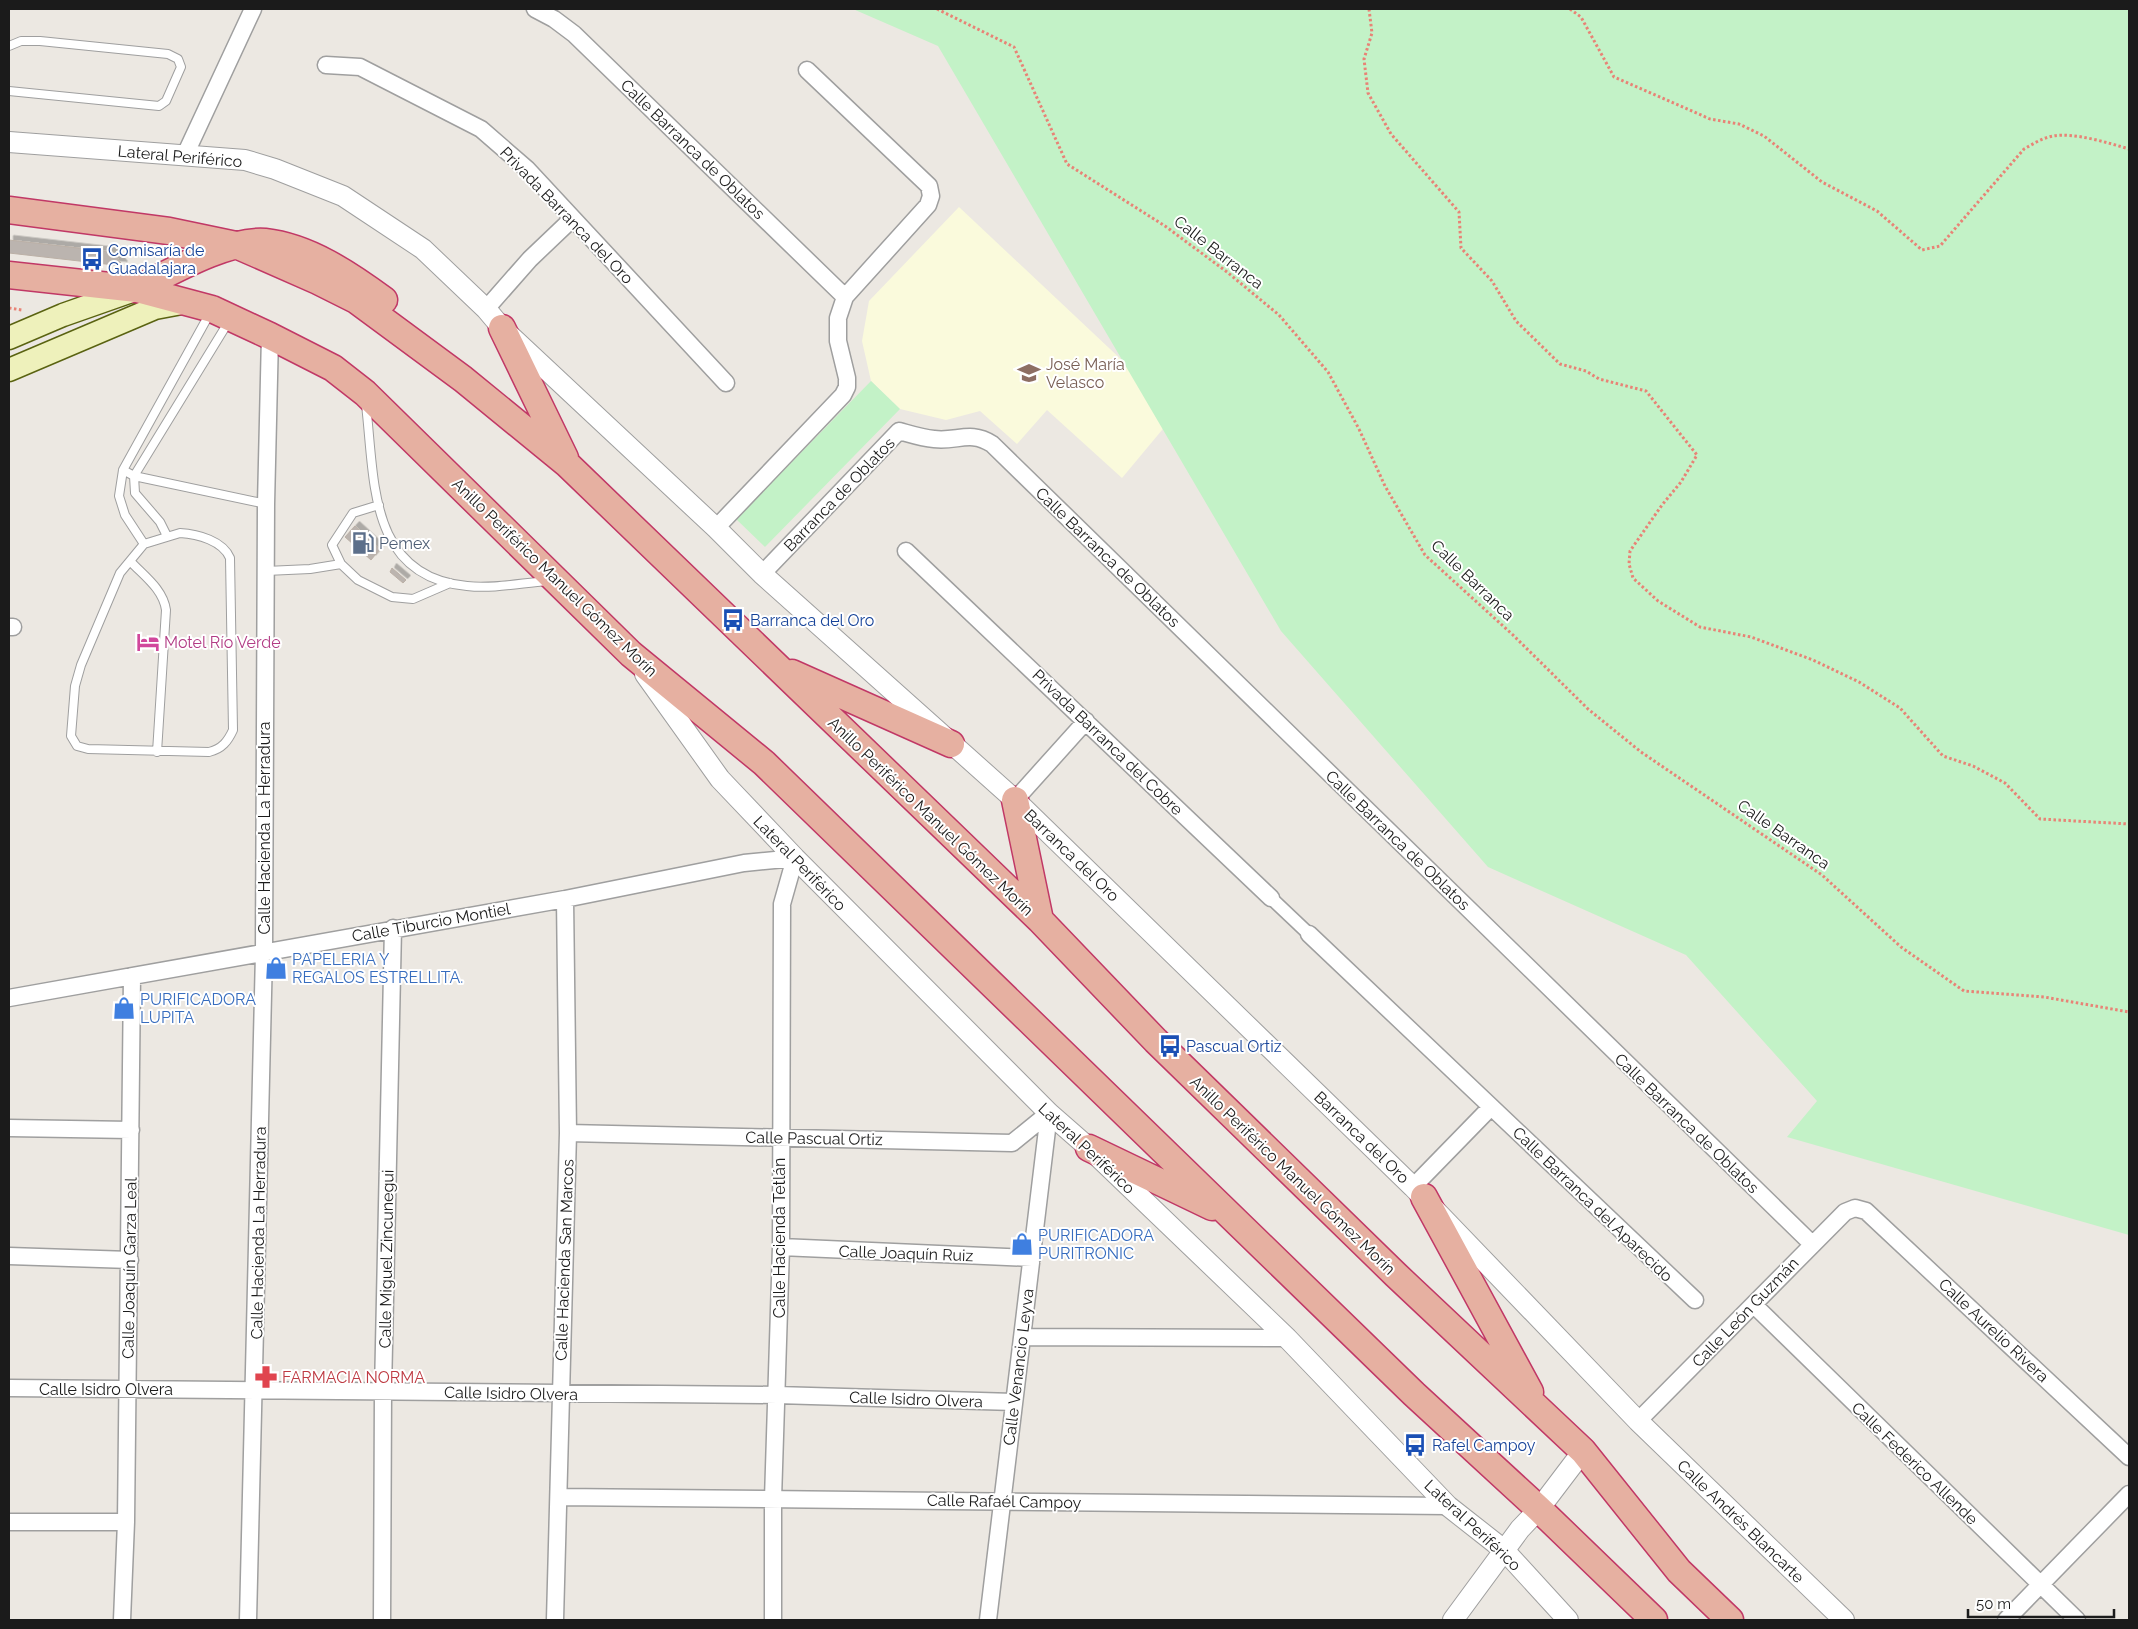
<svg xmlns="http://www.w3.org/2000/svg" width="2138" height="1629" font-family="Raleway,sans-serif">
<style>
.education{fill:#fafadc}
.park{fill:#c3f2c7}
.building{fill:#bbb4af;stroke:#bbb0a6;filter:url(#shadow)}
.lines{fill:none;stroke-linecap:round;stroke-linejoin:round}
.service-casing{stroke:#9f9f9f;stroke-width:10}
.pedestrian-casing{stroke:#9f9f9f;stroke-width:15}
.minor-casing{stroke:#9f9f9f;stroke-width:19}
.tertiary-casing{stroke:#9f9f9f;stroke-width:22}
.secondary-casing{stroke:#5a6311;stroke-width:25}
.trunk-casing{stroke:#c13866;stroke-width:29}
.path{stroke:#e88376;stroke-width:3;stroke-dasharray:2.5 2.5;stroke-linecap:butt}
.service{stroke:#fff;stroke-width:8}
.pedestrian{stroke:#fff;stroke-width:12}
.minor{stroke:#fff;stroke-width:16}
.tertiary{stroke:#fff;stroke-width:20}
.secondary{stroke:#eef1bb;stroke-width:22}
.trunk{stroke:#e6b0a1;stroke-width:26}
.labels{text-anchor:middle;stroke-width:4;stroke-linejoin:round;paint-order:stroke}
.street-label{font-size:16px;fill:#1b1b1b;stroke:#fff}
.transit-label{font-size:16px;fill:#164399;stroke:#fff;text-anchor:start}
.education-label{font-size:16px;fill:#785e54;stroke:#fff;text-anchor:start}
.service-label{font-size:16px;fill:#4e5e75;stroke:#fff;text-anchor:start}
.hotel-label{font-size:16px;fill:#b23c85;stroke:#fff;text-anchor:start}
.shop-label{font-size:16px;fill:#366cbe;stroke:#fff;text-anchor:start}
.health-label{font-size:16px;fill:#be3a42;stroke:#fff;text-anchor:start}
</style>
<defs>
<filter id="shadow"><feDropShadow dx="4.5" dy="-4.5" stdDeviation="0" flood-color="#0004"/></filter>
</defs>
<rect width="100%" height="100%" fill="#ece8e2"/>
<path class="education" d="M 959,207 L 1177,412 L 1122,478 L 1047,410 L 1017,444 L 980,411 L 946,420 L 900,409 L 871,381 L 862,341 L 869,301 Z"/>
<path class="park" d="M 853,9 L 2129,9 L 2129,1235 L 1787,1137 L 1817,1101 L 1686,955 L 1488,867 L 1281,631 L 938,46 Z
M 871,381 L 900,409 L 765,547 L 736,519 Z"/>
<path class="building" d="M 9,240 L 113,252 L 123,266 L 9,253 Z
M 355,526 L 380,549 L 371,560 L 345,537 Z
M 392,568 L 406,580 L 403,583 L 390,572 Z"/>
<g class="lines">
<defs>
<path id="service" d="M 9,46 L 21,41 L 40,41 L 168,54 L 178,59 L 181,67 L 166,101 L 159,106 L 9,91
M 366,405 C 375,480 368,577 467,586 C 493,589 521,583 547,581
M 123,470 L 134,476 L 266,504
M 379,505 L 353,513 L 332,545 L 341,564 L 358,580 L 392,597 L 413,599 L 450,583
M 180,533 C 198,534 223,541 230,558 L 233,730 C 228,741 222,749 209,752 L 88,749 L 77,746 L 71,736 L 75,686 L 81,665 L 120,573 L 144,544 Z
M 167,536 L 160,522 L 135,493 L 134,476 L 229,321
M 144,544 L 125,515 L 119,496 L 123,470 L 210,313
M 130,561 C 144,576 163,589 166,610 L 157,752
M 266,571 L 310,569 L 341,564"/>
<path id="pedestrian" d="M 1271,898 L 1309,934"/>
<path id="minor" d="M 535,9 L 554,19 L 574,34 L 845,297
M 326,65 L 360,67 L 481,129 L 527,169 L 726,383
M 185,155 L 253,9
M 486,309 L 530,259 L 572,219
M 716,528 L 843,395 L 847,387 L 847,378 L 838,341 L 838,318 L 845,297 L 928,205 L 931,196 L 929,186 L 807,70
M 906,551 L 1271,898
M 762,574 L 899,431 C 910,434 922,438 934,439 C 957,442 970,430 992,444 L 1812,1244
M 9,627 L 13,627
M 1015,800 L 1086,721
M 1309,934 L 1695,1300
M 9,998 L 565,899 L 744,863 L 795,858 L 782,904 L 781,1247 L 773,1499 L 773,1620
M 9,1128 L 131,1130
M 568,1133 L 1012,1143 L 1049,1113
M 1413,1187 L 1491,1107
M 781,1247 L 1032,1258
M 9,1256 L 130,1260
M 1754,1305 L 2077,1620
M 1022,1337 L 1287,1338
M 9,1388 L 777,1395 L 1014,1402
M 1638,1421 L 1845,1212 L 1855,1208 L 1866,1211 L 2129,1457
M 559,1497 L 1448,1506
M 9,1522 L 126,1522
M 122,1620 L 126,1522 L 132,976
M 248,1620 L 264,953 L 266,504 L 270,336
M 382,1620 L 383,1391 L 393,928
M 555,1620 L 568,1133 L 565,899
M 988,1620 L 1049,1113
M 2006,1620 L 2129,1494"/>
<path id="tertiary" d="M 9,142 L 245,160 L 275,169 L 343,196 L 423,249 L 486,309 L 502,328 L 716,528 L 762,574 L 1015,800 L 1413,1187 L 1638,1421 L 1844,1620
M 645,674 L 720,779 L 795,858 L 1049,1113 L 1089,1148 L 1287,1338 L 1448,1506 L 1504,1550 L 1568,1620
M 1453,1620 L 1520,1529 L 1539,1509 L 1583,1451"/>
<path id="secondary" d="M 9,338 L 63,315 L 137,289
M 9,370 L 155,308 L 187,302"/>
<path id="trunk" d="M 9,210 L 169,231 L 236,245 L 318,281 L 356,300 L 463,379 L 567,464 L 1040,920 L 1156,1041 L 1396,1275 L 1583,1451 L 1679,1571 L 1730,1620
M 9,275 L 137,289 L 212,309 L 270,336 L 333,368 L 365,393 L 631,654 L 764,763 L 1414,1394 L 1539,1509 L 1654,1620
M 137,289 C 171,272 228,239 265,242 C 309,247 350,275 384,300
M 502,328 L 565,458
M 792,673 L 951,744
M 1015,800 L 1040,920
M 1089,1148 L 1212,1207
M 1424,1197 L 1530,1392"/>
</defs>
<use href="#service" class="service-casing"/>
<use href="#pedestrian" class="pedestrian-casing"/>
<use href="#minor" class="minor-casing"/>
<use href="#tertiary" class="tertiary-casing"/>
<use href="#secondary" class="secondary-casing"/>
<use href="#trunk" class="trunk-casing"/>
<path class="path" d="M 937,9 L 1014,47 L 1067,164 L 1165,226 L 1227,272 L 1279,315 L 1328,372 L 1359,429 L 1385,486 L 1425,555 L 1513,635 L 1588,709 L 1641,752 L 1822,875 L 1901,947 L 1964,991 L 2044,997 L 2129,1012
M 1369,9 L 1372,33 L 1364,59 L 1368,93 L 1391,134 L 1459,212 L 1461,248 L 1492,281 L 1516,321 L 1560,364 L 1586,371 L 1599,379 L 1646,391 L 1697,455 L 1681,482 L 1662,505 L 1630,551 L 1629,564 L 1633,578 L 1658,601 L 1700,627 L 1751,637 L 1813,660 L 1859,682 L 1900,708 L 1943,756 L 1973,766 L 2005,783 L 2040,819 L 2129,824
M 1570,9 L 1581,17 L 1614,77 L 1710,119 L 1739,124 L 1764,136 L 1822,182 L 1877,211 L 1922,250 L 1940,246 L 2024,149 C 2033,144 2042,138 2053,136 C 2073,132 2109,143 2129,149
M 9,308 L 22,310"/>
<use href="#service" class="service"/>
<use href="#pedestrian" class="pedestrian"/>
<use href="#minor" class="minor"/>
<use href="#tertiary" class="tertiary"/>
<use href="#secondary" class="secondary"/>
<use href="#trunk" class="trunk"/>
</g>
<defs>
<symbol id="bus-bare" viewBox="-9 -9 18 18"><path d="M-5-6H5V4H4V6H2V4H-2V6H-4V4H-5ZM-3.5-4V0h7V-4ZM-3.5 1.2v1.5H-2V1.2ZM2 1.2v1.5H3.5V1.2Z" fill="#1a4fb4" stroke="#fff" stroke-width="2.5" paint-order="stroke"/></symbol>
<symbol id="school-bare" viewBox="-9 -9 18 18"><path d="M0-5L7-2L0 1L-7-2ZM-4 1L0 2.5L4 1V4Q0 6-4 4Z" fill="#8d6e63" stroke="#fff" stroke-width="2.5" paint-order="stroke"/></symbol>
<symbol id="fuel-bare" viewBox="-9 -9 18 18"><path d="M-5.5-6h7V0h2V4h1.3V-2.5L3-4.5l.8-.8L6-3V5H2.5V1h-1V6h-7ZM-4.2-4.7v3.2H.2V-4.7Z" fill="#5c6f8a" stroke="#fff" stroke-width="2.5" paint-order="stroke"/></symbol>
<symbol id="hotel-bare" viewBox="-9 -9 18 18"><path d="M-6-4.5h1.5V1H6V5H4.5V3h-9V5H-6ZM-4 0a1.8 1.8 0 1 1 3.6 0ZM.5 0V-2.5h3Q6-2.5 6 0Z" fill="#d1479c" stroke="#fff" stroke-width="2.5" paint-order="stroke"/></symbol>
<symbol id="shop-bare" viewBox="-9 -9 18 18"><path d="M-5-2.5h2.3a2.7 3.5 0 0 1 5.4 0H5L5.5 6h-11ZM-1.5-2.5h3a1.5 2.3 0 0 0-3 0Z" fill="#3f7fe0" stroke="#fff" stroke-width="2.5" paint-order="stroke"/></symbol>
<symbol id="pharmacy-bare" viewBox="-9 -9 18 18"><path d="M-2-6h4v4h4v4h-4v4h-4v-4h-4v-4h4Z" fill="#e0444e" stroke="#fff" stroke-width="2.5" paint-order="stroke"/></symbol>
</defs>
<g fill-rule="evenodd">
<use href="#bus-bare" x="76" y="243" width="32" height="32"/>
<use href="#school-bare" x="1013" y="357" width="32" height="32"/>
<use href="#fuel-bare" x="347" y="527" width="32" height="32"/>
<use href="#bus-bare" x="717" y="604" width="32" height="32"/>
<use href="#hotel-bare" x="132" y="626" width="32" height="32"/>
<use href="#shop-bare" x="260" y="952" width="32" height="32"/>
<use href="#shop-bare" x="108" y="992" width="32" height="32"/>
<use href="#bus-bare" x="1154" y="1030" width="32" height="32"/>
<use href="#shop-bare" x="1006" y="1228" width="32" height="32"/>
<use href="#pharmacy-bare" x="250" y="1361" width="32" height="32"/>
<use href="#bus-bare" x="1399" y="1429" width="32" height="32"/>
</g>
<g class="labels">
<g class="street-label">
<text transform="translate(693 149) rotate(44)" y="6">Calle Barranca de Oblatos</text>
<text transform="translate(180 156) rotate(5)" y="6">Lateral Periférico</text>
<text transform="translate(567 215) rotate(46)" y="6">Privada Barranca del Oro</text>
<text transform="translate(1219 252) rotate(38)" y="6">Calle Barranca</text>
<text transform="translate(839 494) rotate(-46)" y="6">Barranca de Oblatos</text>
<text transform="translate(1108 557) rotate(44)" y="6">Calle Barranca de Oblatos</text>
<text transform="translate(555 577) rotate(44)" y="6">Anillo Periférico Manuel Gómez Morín</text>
<text transform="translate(1473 580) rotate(44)" y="6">Calle Barranca</text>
<text transform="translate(1108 742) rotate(44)" y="6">Privada Barranca del Cobre</text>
<text transform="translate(931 816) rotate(44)" y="6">Anillo Periférico Manuel Gómez Morín</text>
<text transform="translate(264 828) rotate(-90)" y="6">Calle Hacienda La Herradura</text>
<text transform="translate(1784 834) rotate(35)" y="6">Calle Barranca</text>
<text transform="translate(1398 840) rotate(44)" y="6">Calle Barranca de Oblatos</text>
<text transform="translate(1072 855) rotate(44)" y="6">Barranca del Oro</text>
<text transform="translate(800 863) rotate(46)" y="6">Lateral Periférico</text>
<text transform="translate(431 922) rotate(-10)" y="6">Calle Tiburcio Montiel</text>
<text transform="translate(1687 1123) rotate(44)" y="6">Calle Barranca de Oblatos</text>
<text transform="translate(1362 1137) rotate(44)" y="6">Barranca del Oro</text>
<text transform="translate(814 1138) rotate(1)" y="6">Calle Pascual Ortiz</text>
<text transform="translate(1087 1148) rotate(43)" y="6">Lateral Periférico</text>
<text transform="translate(1293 1175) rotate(44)" y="6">Anillo Periférico Manuel Gómez Morín</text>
<text transform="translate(1593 1204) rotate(44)" y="6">Calle Barranca del Aparecido</text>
<text transform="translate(258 1233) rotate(-89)" y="6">Calle Hacienda La Herradura</text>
<text transform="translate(779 1238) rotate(-90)" y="6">Calle Hacienda Tetlán</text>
<text transform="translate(906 1253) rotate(2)" y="6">Calle Joaquín Ruiz</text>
<text transform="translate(386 1259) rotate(-89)" y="6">Calle Miguel Zincunegui</text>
<text transform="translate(564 1260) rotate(-88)" y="6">Calle Hacienda San Marcos</text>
<text transform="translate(129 1268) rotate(-89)" y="6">Calle Joaquín Garza Leal</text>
<text transform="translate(1745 1312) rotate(-46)" y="6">Calle León Guzmán</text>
<text transform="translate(1994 1330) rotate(43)" y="6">Calle Aurelio Rivera</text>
<text transform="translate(1018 1367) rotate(-83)" y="6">Calle Venancio Leyva</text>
<text x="106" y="1395">Calle Isidro Olvera</text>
<text transform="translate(511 1393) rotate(1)" y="6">Calle Isidro Olvera</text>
<text transform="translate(916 1399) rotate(2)" y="6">Calle Isidro Olvera</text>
<text transform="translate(1915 1463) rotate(44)" y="6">Calle Federico Allende</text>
<text transform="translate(1004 1501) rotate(1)" y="6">Calle Rafaél Campoy</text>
<text transform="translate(1741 1521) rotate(44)" y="6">Calle Andrés Blancarte</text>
<text transform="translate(1473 1525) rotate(43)" y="6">Lateral Periférico</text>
</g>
<g class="transit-label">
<text x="108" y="256">Comisaría de<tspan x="108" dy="18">Guadalajara</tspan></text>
<text x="750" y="626">Barranca del Oro</text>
<text x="1186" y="1052">Pascual Ortiz</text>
<text x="1432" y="1451">Rafel Campoy</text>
</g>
<g class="education-label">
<text x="1046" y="370">José María<tspan x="1046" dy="18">Velasco</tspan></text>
</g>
<g class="service-label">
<text x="379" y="549">Pemex</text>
</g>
<g class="hotel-label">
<text x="164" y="648">Motel Río Verde</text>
</g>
<g class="shop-label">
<text x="292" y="965">PAPELERIA Y<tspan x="292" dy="18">REGALOS ESTRELLITA.</tspan></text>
<text x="140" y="1005">PURIFICADORA<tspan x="140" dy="18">LUPITA</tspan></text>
<text x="1038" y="1241">PURIFICADORA<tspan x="1038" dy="18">PURITRONIC</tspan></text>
</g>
<g class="health-label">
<text x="282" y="1383">FARMACIA NORMA</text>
</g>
</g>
<rect width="2138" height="1629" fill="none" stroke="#1b1b1b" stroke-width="20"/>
<path d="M1968 1609v8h146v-8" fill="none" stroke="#1b1b1b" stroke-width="2.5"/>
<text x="1976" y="1609" font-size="15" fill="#1b1b1b" stroke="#ffffff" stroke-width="4" paint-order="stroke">50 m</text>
</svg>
